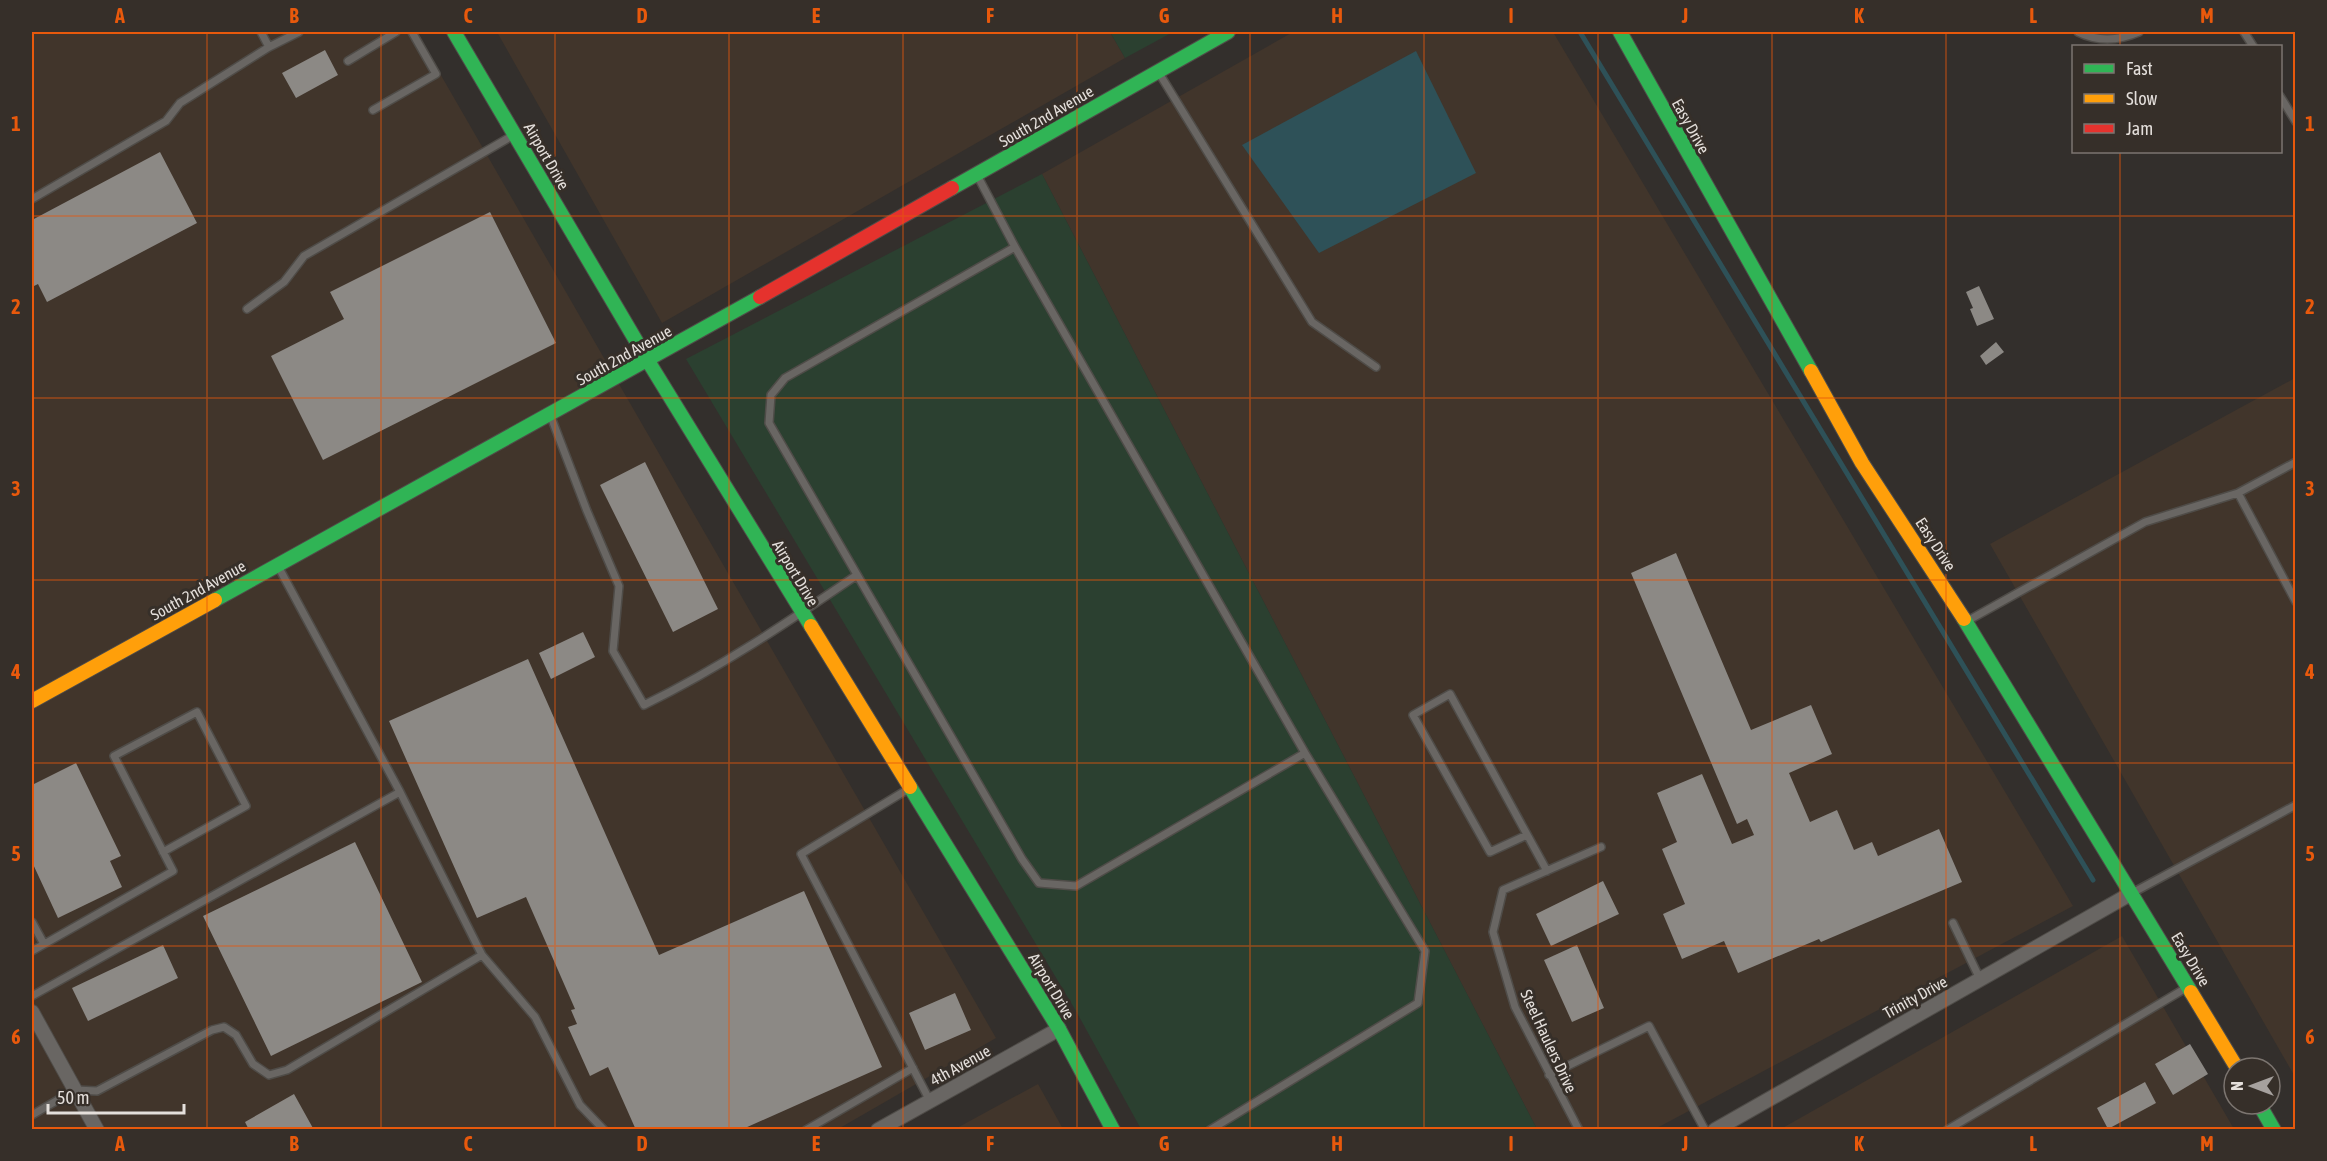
<svg xmlns="http://www.w3.org/2000/svg" width="2327" height="1161" font-family="'Asap Condensed',sans-serif">
<style>
.built{fill:#41352b}
.green{fill:#2b4030}
.water{fill:#2e5158}
.lines{fill:none;stroke-linecap:round;stroke-linejoin:round}
.stream{stroke:#2e5158;stroke-width:5}
.building{fill:#8c8985}
.lane-casing{stroke:#4f4c48;stroke-width:10}
.street-casing{stroke:#4f4c48;stroke-width:16}
.fast-casing{stroke:#4f4c48;stroke-width:16}
.slow-casing{stroke:#4f4c48;stroke-width:16}
.jam-casing{stroke:#4f4c48;stroke-width:16}
.lane{stroke:#696663;stroke-width:7}
.street{stroke:#696663;stroke-width:14}
.fast{stroke:#30b455;stroke-width:14}
.slow{stroke:#ff9f0a;stroke-width:14}
.jam{stroke:#e5322d;stroke-width:14}
.grid{fill:none;stroke:#e8590c;stroke-width:1.5;stroke-opacity:0.55}
.labels{text-anchor:middle;stroke-width:6;stroke-linejoin:round;paint-order:stroke}
.street-label{font-size:16px;fill:#e4dfdb;stroke:#362f29}
.neatline{fill:none;stroke:#e8590c;stroke-width:2}
.grid-label{font-size:20px;text-anchor:middle;font-weight:bold;fill:#e8590c}
</style>
<rect width="100%" height="100%" fill="#332f2c"/>
<path class="built" d="M 32,32 L 416,32 L 996,1038 L 838,1129 L 32,1129 Z
M 497,32 L 1110,32 L 1125,58 L 662,323 Z
M 1293,32 L 1553,32 L 2073,906 L 1655,1129 L 1537,1129 L 1042,174 Z
M 2295,378 L 2295,1077 L 1990,544 Z
M 2122,936 L 2234,1129 L 1779,1130 Z
M 1038,1084 L 1063,1129 L 955,1129 Z"/>
<path class="green" d="M 1110,32 L 1173,32 L 1125,58 Z
M 1042,174 L 1537,1129 L 1141,1129 L 1076,1011 L 686,359 Z"/>
<path class="water" d="M 1416,51 L 1476,173 L 1319,253 L 1242,145 Z"/>
<g class="lines">
<path class="stream" d="M 1580,32 L 2093,880"/>
</g>
<path class="building" d="M 325,50 L 338,75 L 296,98 L 282,73 Z
M 160,152 L 197,223 L 47,302 L 38,284 L 32,287 L 32,220 Z
M 490,212 L 556,343 L 323,460 L 271,356 L 344,319 L 330,292 Z
M 1979,286 L 1994,319 L 1977,326 L 1970,309 L 1973,308 L 1966,292 Z
M 1996,342 L 2004,352 L 1986,365 L 1980,356 Z
M 645,462 L 718,609 L 673,632 L 600,485 Z
M 1676,553 L 1751,730 L 1811,705 L 1832,754 L 1789,773 L 1810,822 L 1837,810 L 1854,850 L 1872,842 L 1878,856 L 1939,829 L 1962,882 L 1821,942 L 1819,939 L 1738,973 L 1724,941 L 1682,959 L 1663,914 L 1685,904 L 1662,849 L 1677,842 L 1657,793 L 1702,774 L 1732,844 L 1754,835 L 1747,819 L 1737,824 L 1631,573 Z
M 583,632 L 595,657 L 551,679 L 539,653 Z
M 528,659 L 659,955 L 804,891 L 882,1067 L 745,1128 L 746,1130 L 636,1130 L 608,1067 L 590,1076 L 568,1027 L 577,1024 L 571,1010 L 575,1009 L 526,897 L 477,918 L 389,721 Z
M 76,763 L 121,856 L 110,861 L 122,887 L 58,918 L 32,862 L 32,785 Z
M 355,842 L 422,982 L 271,1056 L 203,916 Z
M 1603,881 L 1619,914 L 1551,946 L 1536,914 Z
M 163,945 L 178,978 L 88,1021 L 72,988 Z
M 1577,945 L 1604,1008 L 1572,1022 L 1544,960 Z
M 955,993 L 971,1030 L 925,1050 L 909,1013 Z
M 2190,1044 L 2208,1074 L 2173,1095 L 2155,1064 Z
M 2145,1082 L 2156,1103 L 2108,1129 L 2097,1108 Z
M 294,1094 L 314,1130 L 249,1130 L 245,1122 Z"/>
<g class="lines">
<defs>
<path id="lane" d="M 261,32 L 269,47
M 2078,32 C 2098,42 2118,41 2139,32
M 2244,32 L 2253,46
M 348,61 L 396,32
M 1159,73 L 1312,322 L 1376,367
M 2280,96 L 2296,122
M 373,110 L 436,74 L 412,32
M 977,175 L 1015,247 L 1305,753 L 1425,951 L 1418,1003 L 1210,1130
M 32,199 L 166,121 L 180,103 L 269,47 L 299,32
M 1015,247 L 785,378 L 771,395 L 769,423 L 1022,859 L 1039,883 L 1076,886 L 1305,753
M 247,309 L 284,282 L 304,256 L 512,136
M 551,417 L 587,511 L 619,586 L 613,651 L 644,705 C 720,668 788,622 857,575
M 2238,493 L 2296,602
M 279,568 L 400,792 L 482,955 L 535,1017 L 580,1105 L 604,1130
M 1969,620 L 2145,522 L 2238,493 L 2296,462
M 910,788 L 801,854 L 930,1101
M 1527,835 L 1490,852 L 1413,715 L 1450,694 L 1547,871
M 2134,892 L 2296,805
M 32,922 L 44,944
M 1953,923 L 1980,979
M 32,951 L 173,871 L 114,756 L 197,712 L 246,806 L 163,852
M 32,996 L 400,792
M 1549,1075 L 1649,1026 L 1705,1130
M 32,1115 L 75,1090 L 97,1091 L 212,1030 L 224,1027 L 236,1035 L 253,1064 L 269,1075 L 287,1070 L 482,955
M 806,1130 L 913,1068
M 1579,1130 L 1515,1007 L 1493,932 L 1503,890 L 1601,847
M 1947,1130 L 2186,988"/>
<path id="street" d="M 32,1012 L 97,1130
M 878,1130 L 1059,1029
M 1715,1130 L 2132,893"/>
<path id="fast" d="M 454,32 L 648,361 L 811,626
M 1620,32 L 1811,371
M 952,188 L 1228,32
M 215,600 L 760,297
M 1964,619 L 2191,992
M 910,787 L 1059,1029 L 1113,1130
M 2259,1104 L 2274,1130"/>
<path id="slow" d="M 1811,371 L 1862,463 L 1964,619
M 811,626 L 910,787
M 32,701 L 215,600
M 2191,992 L 2237,1068"/>
<path id="jam" d="M 760,297 L 952,188"/>
</defs>
<use href="#lane" class="lane-casing"/>
<use href="#street" class="street-casing"/>
<use href="#fast" class="fast-casing"/>
<use href="#slow" class="slow-casing"/>
<use href="#jam" class="jam-casing"/>
<use href="#lane" class="lane"/>
<use href="#street" class="street"/>
<use href="#fast" class="fast"/>
<use href="#slow" class="slow"/>
<use href="#jam" class="jam"/>
</g>
<path class="grid" d="M 207,32 L 207,1130M 381,32 L 381,1130M 555,32 L 555,1130M 729,32 L 729,1130M 903,32 L 903,1130M 1077,32 L 1077,1130M 1250,32 L 1250,1130M 1424,32 L 1424,1130M 1598,32 L 1598,1130M 1772,32 L 1772,1130M 1946,32 L 1946,1130M 2120,32 L 2120,46M 2120,152 L 2120,1130M 32,216 L 2296,216M 32,398 L 2296,398M 32,580 L 2296,580M 32,763 L 2296,763M 32,946 L 2296,946"/>
<g class="labels">
<g class="street-label">
<text transform="translate(1046 116) rotate(-30)" y="6">South 2nd Avenue</text>
<text transform="translate(1691 126) rotate(61)" y="6">Easy Drive</text>
<text transform="translate(547 156) rotate(60)" y="6">Airport Drive</text>
<text transform="translate(624 355) rotate(-29)" y="6">South 2nd Avenue</text>
<text transform="translate(1936 544) rotate(57)" y="6">Easy Drive</text>
<text transform="translate(796 573) rotate(59)" y="6">Airport Drive</text>
<text transform="translate(198 590) rotate(-29)" y="6">South 2nd Avenue</text>
<text transform="translate(2191 959) rotate(59)" y="6">Easy Drive</text>
<text transform="translate(1052 986) rotate(59)" y="6">Airport Drive</text>
<text transform="translate(1915 997) rotate(-29)" y="6">Trinity Drive</text>
<text transform="translate(1549 1041) rotate(65)" y="6">Steel Haulers Drive</text>
<text transform="translate(960 1065) rotate(-29)" y="6">4th Avenue</text>
</g>
</g>
<rect width="2327" height="1161" fill="none" stroke="#362f29" stroke-width="66"/>
<rect x="2072" y="45" width="210" height="108" fill="#362f29" stroke="#7c7570" stroke-width="1.5"/>
<rect x="2084" y="64" width="30" height="9" fill="#30b455" stroke="#7c7570" stroke-width="1.5"/>
<text x="2126" y="75" font-size="18" fill="#e4dfdb">Fast</text>
<rect x="2084" y="94" width="30" height="9" fill="#ff9f0a" stroke="#7c7570" stroke-width="1.5"/>
<text x="2126" y="105" font-size="18" fill="#e4dfdb">Slow</text>
<rect x="2084" y="124" width="30" height="9" fill="#e5322d" stroke="#7c7570" stroke-width="1.5"/>
<text x="2126" y="135" font-size="18" fill="#e4dfdb">Jam</text>
<g transform="translate(2252 1086) rotate(270)"><circle r="28" fill="#362f29" stroke="#7c7570" stroke-width="1.5"/>
<path d="M0-4.5L10 22L0 15L-10 22Z" fill="#a6a19e"/>
<text y="-9" font-size="16" font-weight="bold" text-anchor="middle" fill="#e4dfdb">N</text>
</g>
<path d="M48 1104v9h136v-9" fill="none" stroke="#e4dfdb" stroke-width="3"/>
<text x="57" y="1104" font-size="18" fill="#e4dfdb" stroke="#362f29" stroke-width="4.5" paint-order="stroke">50 m</text>
<rect x="33" y="33" width="2261" height="1095" class="neatline"/>
<g class="grid-label">
<text x="120" y="23">A</text>
<text x="294" y="23">B</text>
<text x="468" y="23">C</text>
<text x="642" y="23">D</text>
<text x="816" y="23">E</text>
<text x="990" y="23">F</text>
<text x="1164" y="23">G</text>
<text x="1337" y="23">H</text>
<text x="1511" y="23">I</text>
<text x="1685" y="23">J</text>
<text x="1859" y="23">K</text>
<text x="2033" y="23">L</text>
<text x="2207" y="23">M</text>
<text x="16" y="131">1</text>
<text x="2310" y="131">1</text>
<text x="16" y="314">2</text>
<text x="2310" y="314">2</text>
<text x="16" y="496">3</text>
<text x="2310" y="496">3</text>
<text x="16" y="679">4</text>
<text x="2310" y="679">4</text>
<text x="16" y="861">5</text>
<text x="2310" y="861">5</text>
<text x="16" y="1044">6</text>
<text x="2310" y="1044">6</text>
<text x="120" y="1151">A</text>
<text x="294" y="1151">B</text>
<text x="468" y="1151">C</text>
<text x="642" y="1151">D</text>
<text x="816" y="1151">E</text>
<text x="990" y="1151">F</text>
<text x="1164" y="1151">G</text>
<text x="1337" y="1151">H</text>
<text x="1511" y="1151">I</text>
<text x="1685" y="1151">J</text>
<text x="1859" y="1151">K</text>
<text x="2033" y="1151">L</text>
<text x="2207" y="1151">M</text>
</g>
</svg>
